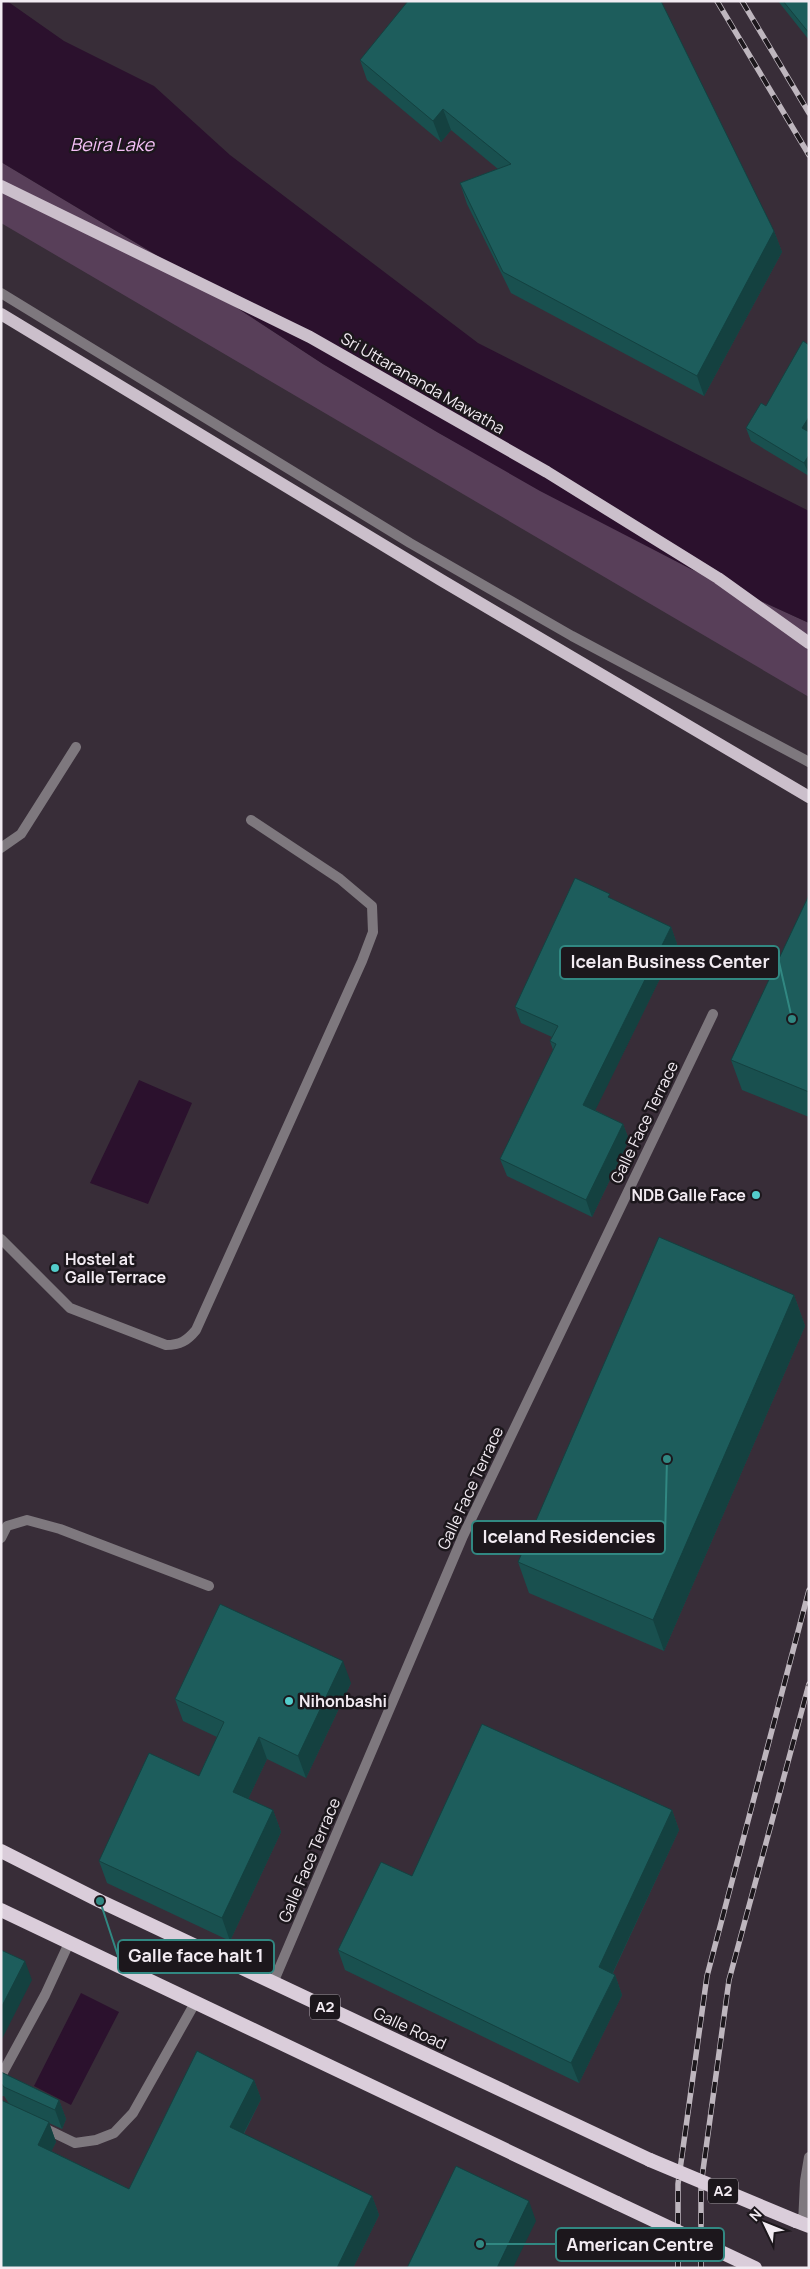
<svg xmlns="http://www.w3.org/2000/svg" width="810" height="2269" font-family="Manrope,sans-serif">
<style>
.green{fill:#583f59}
.water{fill:#2b112d}
.lines{fill:none;stroke-linecap:round;stroke-linejoin:round}
.service{stroke:#7e787e;stroke-width:10}
.minor{stroke:#7e787e;stroke-width:10}
.primary{stroke:#cbbfcb;stroke-width:12}
.trunk{stroke:#dacdda;stroke-width:14}
.rail-casing{stroke:#beb6be;stroke-width:5.5}
.rail{stroke:#1c171c;stroke-width:4;stroke-dasharray:11;stroke-linecap:butt}
.trunk-bridge{stroke:#dacdda;stroke-width:14}
.wall{fill:#19504f}
.shaded-wall{fill:#144140}
.building{fill:#1d5d5c;stroke:#144140}
.poi-dot{fill:#53cdcb;stroke:#1c171c;stroke-width:2}
.labels{text-anchor:middle;stroke-width:5;stroke-linejoin:round;paint-order:stroke}
.shield{fill:#1c171c;stroke:#b2abb2;stroke-width:1}
.shield-label{font-size:15px;font-weight:bold;fill:#f2ebf2}
.street-label{font-size:16px;fill:#f2ebf2;stroke:#1c171c}
.poi-label{font-size:16px;font-weight:bold;fill:#f2ebf2;stroke:#1c171c;text-anchor:start}
.water-label{font-size:18px;font-style:italic;fill:#f5c0f7;stroke:#1c171c}
.leader{fill:none;stroke:#318882;stroke-width:2}
.callout-dot{fill:#318882;stroke:#1c171c;stroke-width:2}
.callout{fill:#1c171c;stroke:#318882;stroke-width:2}
.callout-label{font-size:18px;text-anchor:middle;font-weight:bold;fill:#f2ebf2}
</style>
<rect width="100%" height="100%" fill="#382d38"/>
<path class="green" d="M 1,162 L 153,253 L 323,364 L 437,432 L 689,568 L 809,623 L 809,697 L 1,223 Z"/>
<path class="water" d="M 1,1 L 7,1 L 64,41 L 154,86 L 230,155 L 478,343 L 809,511 L 809,623 L 689,568 L 540,491 L 437,432 L 323,364 L 153,253 L 1,162 Z
M 139,1080 L 192,1103 L 148,1204 L 90,1183 Z
M 81,1993 L 119,2012 L 71,2105 L 34,2086 Z"/>
<g class="lines">
<path class="service" d="M 1,293 L 410,543 L 572,636 L 809,762
M 1,848 L 21,834 L 76,747
M 1,1538 L 7,1526 L 27,1520 L 60,1529 L 209,1586
M 1,2076 L 45,1995 L 69,1943
M 42,2127 L 75,2143 L 96,2140 L 114,2133 L 133,2113 L 195,2003
M 803,2224 L 805,2181 L 809,2157"/>
<path class="minor" d="M 1,1239 L 70,1308 L 166,1345 C 180,1345 187,1341 196,1330 L 362,961 L 373,932 L 372,906 L 340,879 L 251,820
M 273,1983 L 463,1536 L 713,1014"/>
<path class="primary" d="M 1,186 L 310,337 L 547,472 L 718,578 L 809,643
M 1,314 L 441,580 L 809,797"/>
<path class="trunk" d="M 1,1851 L 100,1901 L 650,2160
M 1,1910 L 617,2203
M 796,2221 L 809,2226"/>
<defs>
<path id="rail" d="M 717,1 L 809,155
M 742,1 L 809,113
M 678,2268 L 678,2184 L 707,1976 L 809,1590
M 701,2268 L 701,2185 L 729,1980 L 809,1684"/>
</defs>
<use href="#rail" class="rail-casing"/>
<use href="#rail" class="rail"/>
<path class="trunk-bridge" d="M 650,2160 L 796,2221
M 617,2203 L 755,2268"/>
</g>
<path class="wall" d="M 778,1 L 809,1 L 809,40 Z
M 360,60 L 774,231 L 782,252 L 704,396 L 511,293 L 467,204 L 460,183 L 498,169 L 451,130 L 441,142 L 367,80 Z
M 809,345 L 809,476 L 751,441 L 746,428 L 766,406 Z
M 809,895 L 809,1117 L 742,1090 L 731,1060 Z
M 612,899 L 671,927 L 677,944 L 595,1110 L 623,1124 L 629,1140 L 592,1217 L 507,1176 L 500,1159 L 553,1050 L 550,1041 L 552,1037 L 521,1023 L 515,1007 Z
M 794,1295 L 805,1326 L 664,1651 L 529,1593 L 518,1562 Z
M 351,1683 L 306,1778 L 267,1759 L 248,1799 L 273,1810 L 281,1832 L 230,1941 L 107,1883 L 99,1861 L 199,1776 L 217,1737 L 183,1721 L 175,1699 Z
M 672,1810 L 679,1830 L 613,1973 L 615,1975 L 622,1995 L 579,2083 L 345,1970 L 338,1950 L 412,1876 Z
M 1,2072 L 59,2100 L 66,2119 L 62,2129 L 49,2123 L 56,2142 L 51,2151 L 129,2189 L 254,2080 L 261,2099 L 244,2134 L 372,2196 L 379,2215 L 353,2268 L 1,2268 L 10,2105 L 4,2096 L 1,2096 Z"/>
<path class="shaded-wall" d="M 443,109 L 451,130 L 441,142 L 433,121 Z
M 774,231 L 782,252 L 704,396 L 697,376 Z
M 809,417 L 809,438 L 802,428 Z
M 809,455 L 809,475 L 804,463 Z
M 671,927 L 677,944 L 590,1121 L 583,1105 Z
M 623,1124 L 629,1140 L 592,1217 L 586,1200 Z
M 794,1295 L 805,1326 L 664,1651 L 653,1620 Z
M 343,1661 L 351,1683 L 306,1778 L 298,1756 Z
M 259,1737 L 267,1759 L 241,1814 L 233,1792 Z
M 273,1810 L 281,1832 L 230,1941 L 222,1918 Z
M 672,1810 L 679,1830 L 606,1987 L 599,1967 Z
M 25,1961 L 32,1980 L 1,2041 L 1,2008 Z
M 615,1975 L 622,1995 L 579,2083 L 571,2063 Z
M 254,2080 L 261,2099 L 237,2146 L 230,2127 Z
M 59,2100 L 66,2119 L 62,2129 L 55,2110 Z
M 49,2122 L 56,2142 L 45,2164 L 38,2145 Z
M 372,2196 L 379,2215 L 353,2268 L 337,2268 Z
M 529,2201 L 536,2221 L 513,2268 L 497,2268 Z"/>
<path class="building" d="M 408,1 L 661,1 L 774,231 L 697,376 L 503,272 L 460,183 L 511,164 L 443,109 L 433,121 L 360,60 Z
M 783,1 L 809,1 L 809,33 Z
M 803,341 L 809,345 L 809,417 L 802,428 L 809,432 L 809,455 L 804,463 L 746,428 L 761,403 L 766,406 Z
M 575,878 L 610,894 L 608,897 L 671,927 L 583,1105 L 623,1124 L 586,1200 L 500,1159 L 556,1044 L 550,1041 L 558,1026 L 515,1007 Z
M 809,895 L 809,1092 L 731,1060 Z
M 659,1237 L 794,1295 L 653,1620 L 518,1562 Z
M 220,1604 L 343,1661 L 298,1756 L 259,1737 L 233,1792 L 273,1810 L 222,1918 L 99,1861 L 149,1753 L 199,1776 L 224,1722 L 175,1699 Z
M 482,1724 L 672,1810 L 599,1967 L 615,1975 L 571,2063 L 338,1950 L 381,1862 L 412,1876 Z
M 1,1950 L 25,1961 L 1,2008 Z
M 197,2051 L 254,2080 L 230,2127 L 372,2196 L 337,2268 L 1,2268 L 1,2100 L 49,2122 L 38,2145 L 129,2189 Z
M 1,2072 L 59,2100 L 55,2110 L 4,2087 L 1,2083 Z
M 456,2166 L 529,2201 L 497,2268 L 407,2268 Z"/>
<g class="poi-dot">
<circle cx="756" cy="1195" r="5"/>
<circle cx="55" cy="1268" r="5"/>
<circle cx="289" cy="1701" r="5"/>
</g>
<g class="labels">
<g class="shield">
<rect x="310" y="1994.5" width="30" height="25" rx="4"/>
<rect x="708" y="2178.5" width="30" height="25" rx="4"/>
</g>
<g class="shield-label">
<text x="325" y="2012">A2</text>
<text x="723" y="2196">A2</text>
</g>
<g class="street-label">
<text transform="translate(423 383) rotate(30)" y="6">Sri Uttarananda Mawatha</text>
<text transform="translate(644 1122) rotate(-64)" y="6">Galle Face Terrace</text>
<text transform="translate(470 1488) rotate(-65)" y="6">Galle Face Terrace</text>
<text transform="translate(309 1860) rotate(-67)" y="6">Galle Face Terrace</text>
<text transform="translate(410 2028) rotate(25)" y="6">Galle Road</text>
</g>
<g class="poi-label">
<text x="746" y="1201" text-anchor="end">NDB Galle Face</text>
<text x="65" y="1265">Hostel at<tspan x="65" dy="18">Galle Terrace</tspan></text>
<text x="299" y="1707">Nihonbashi</text>
</g>
<g class="water-label">
<text x="112" y="151">Beira Lake</text>
</g>
</g>
<path class="leader" d="M792 1019L779 962M667 1459L665 1537M100 1901L118 1956M480 2244L556 2244"/>
<g class="callout-dot">
<circle cx="792" cy="1019" r="5"/>
<circle cx="667" cy="1459" r="5"/>
<circle cx="100" cy="1901" r="5"/>
<circle cx="480" cy="2244" r="5"/>
</g>
<g class="callout">
<rect x="560" y="946" width="219" height="33" rx="5"/>
<rect x="472" y="1521" width="193" height="33" rx="5"/>
<rect x="118" y="1940" width="156" height="33" rx="5"/>
<rect x="556" y="2228" width="168" height="33" rx="5"/>
</g>
<g class="callout-label">
<text x="670" y="968">Icelan Business Center</text>
<text x="569" y="1543">Iceland Residencies</text>
<text x="196" y="1962">Galle face halt 1</text>
<text x="640" y="2251">American Centre</text>
</g>
<rect width="810" height="2269" fill="none" stroke="#f2ebf2" stroke-width="5"/>
<g transform="translate(765 2224) rotate(313)" stroke="#1c171c" stroke-width="4" paint-order="stroke">
<path d="M0-4L9 19L0 12L-9 19Z" fill="#f2ebf2"/>
<text y="-8" font-size="14" font-weight="bold" text-anchor="middle" fill="#f2ebf2">N</text>
</g>
</svg>
